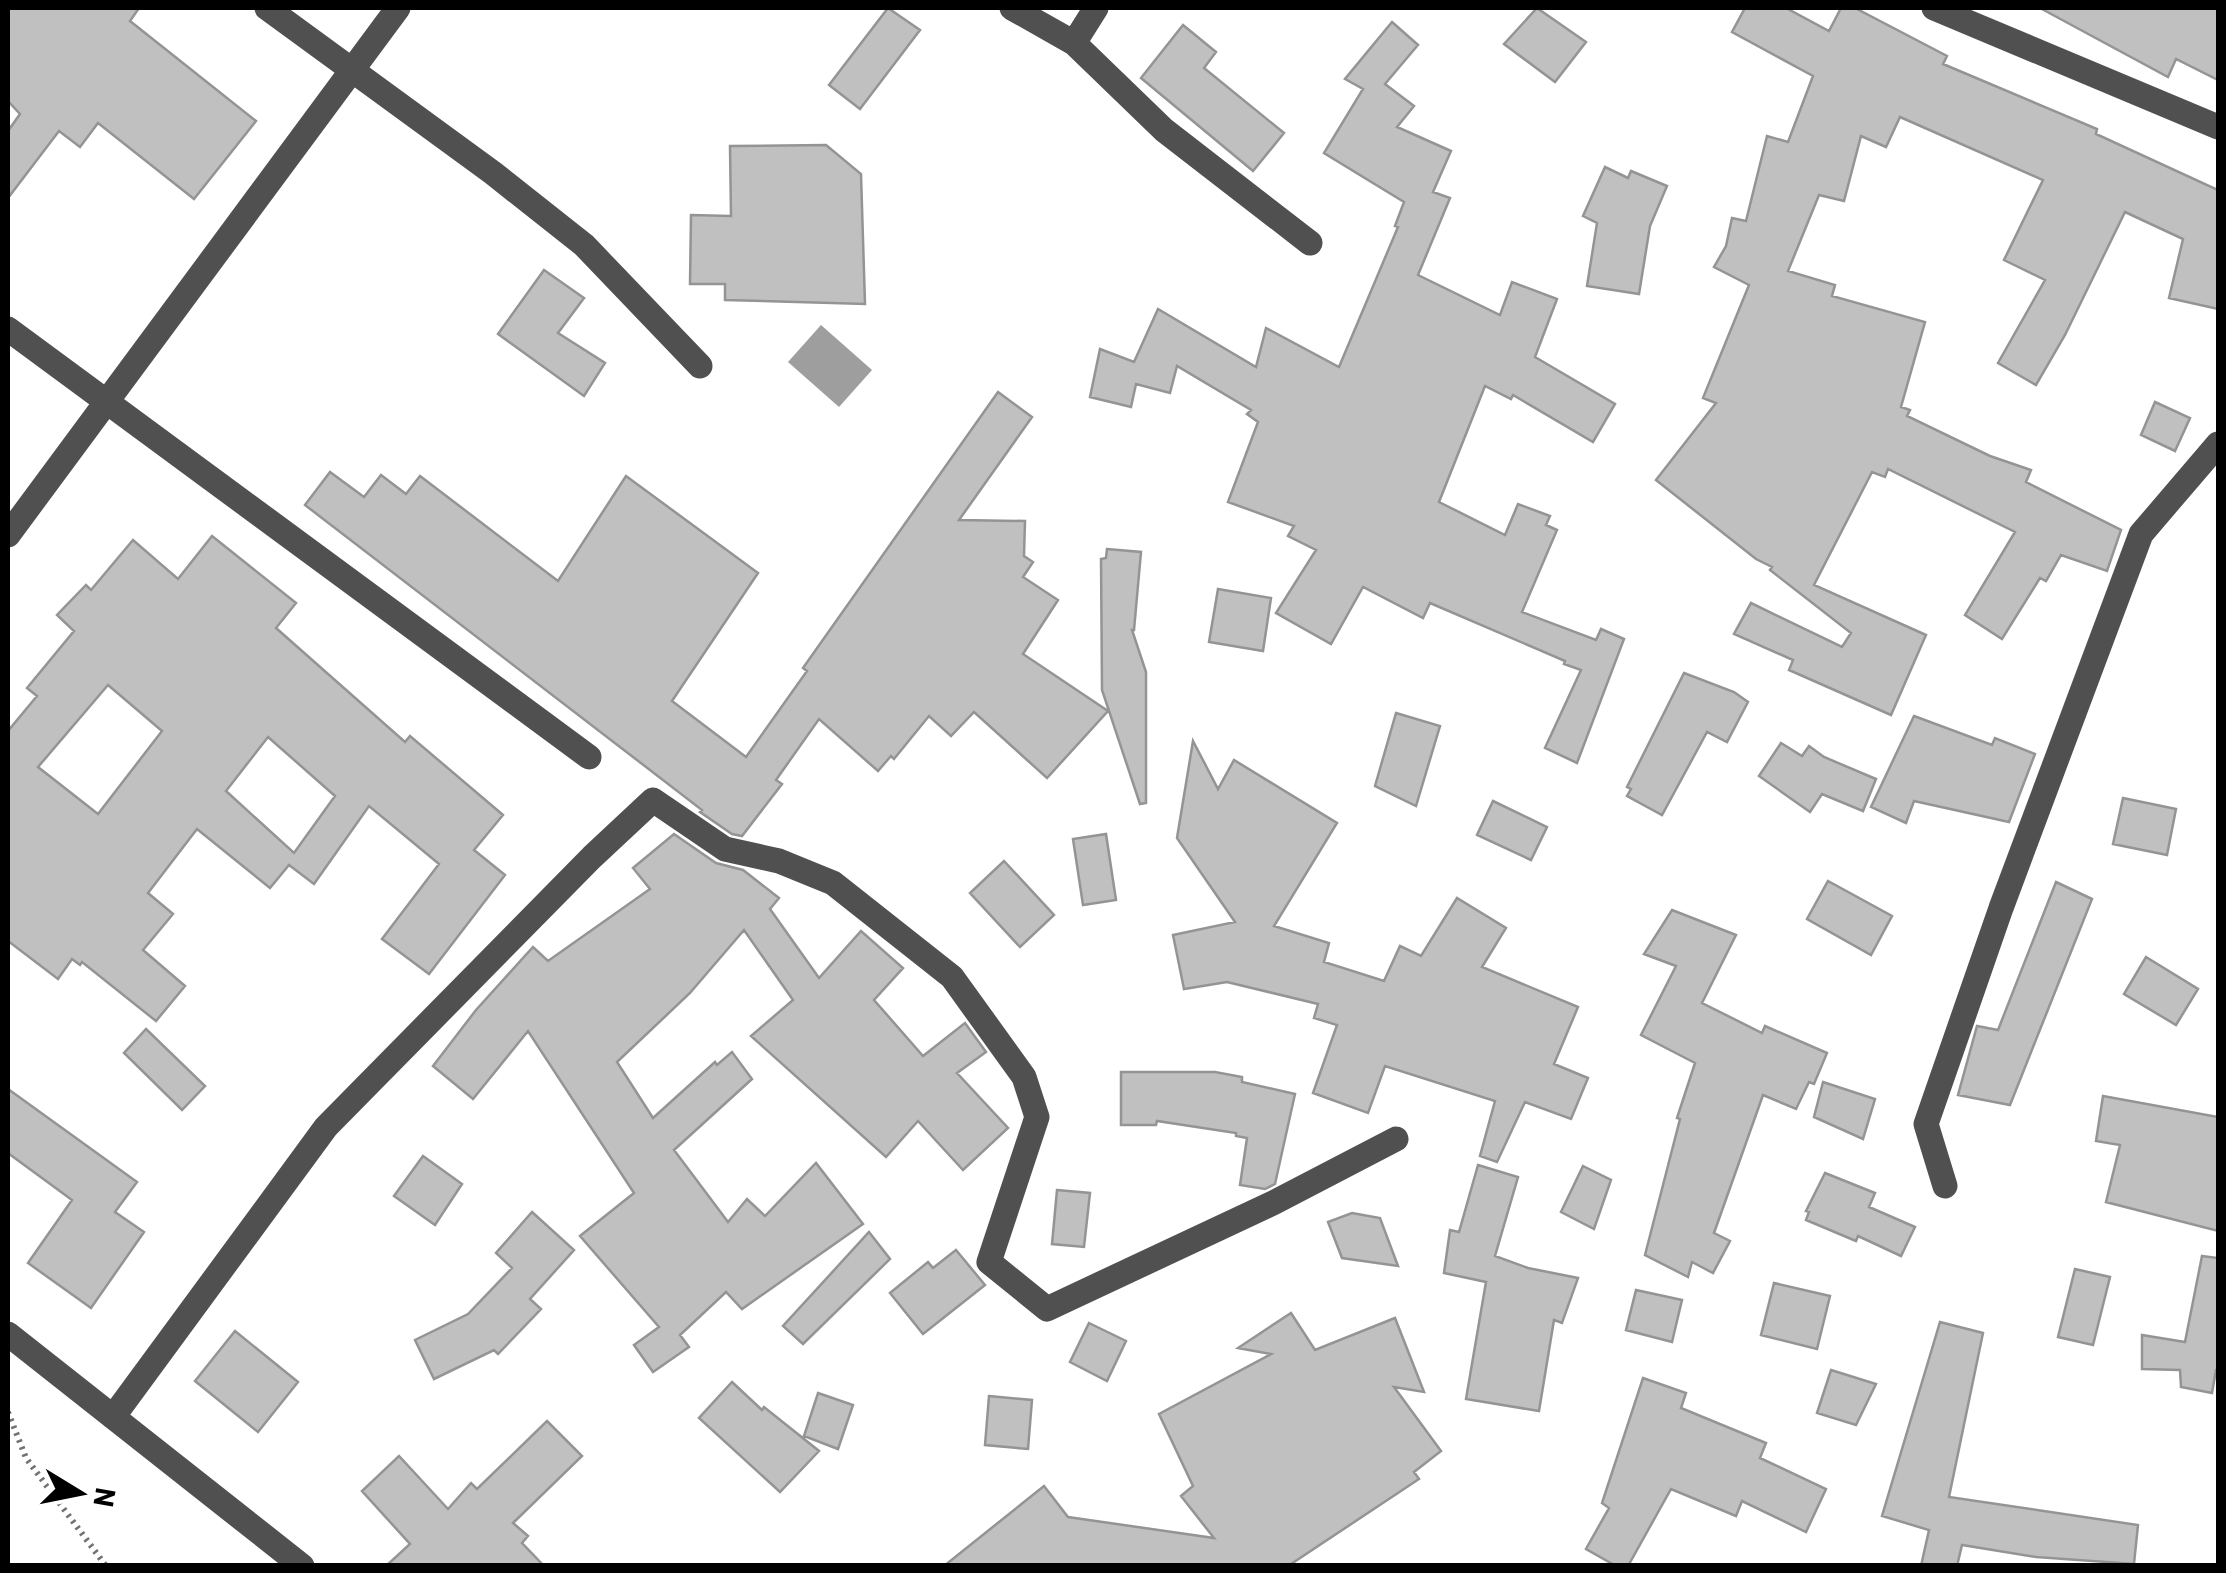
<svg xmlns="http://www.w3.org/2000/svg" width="2226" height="1573" font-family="Barlow,sans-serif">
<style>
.water{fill:#9e9e9e}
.building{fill:#c0c0c0;stroke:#949494;stroke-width:2.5;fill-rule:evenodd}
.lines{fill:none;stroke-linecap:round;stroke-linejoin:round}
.path{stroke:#727272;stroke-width:6;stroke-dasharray:2.5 5;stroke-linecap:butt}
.minor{stroke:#505050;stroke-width:25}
</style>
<rect width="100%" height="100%" fill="#fff"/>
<path class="water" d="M 821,325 L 872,370 L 839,407 L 788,362 Z"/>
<path class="building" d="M 8,8 L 139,8 L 130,21 L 256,121 L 194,199 L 98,123 L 80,147 L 59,131 L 8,198 L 8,131 L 20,114 L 8,101 Z
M 888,8 L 920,30 L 860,109 L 829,85 Z
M 1537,8 L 1586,42 L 1555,82 L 1504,44 Z
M 1745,8 L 1786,8 L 1829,31 L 1841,8 L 1855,8 L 1947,56 L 1943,64 L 2097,129 L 2096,134 L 2218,190 L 2218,309 L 2169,298 L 2183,239 L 2125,212 L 2065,335 L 2036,385 L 1998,363 L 2045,280 L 2004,260 L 2043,180 L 1900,117 L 1886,147 L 1861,136 L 1844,201 L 1819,195 L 1788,271 L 1835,285 L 1832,296 L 1925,322 L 1901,407 L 1910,410 L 1907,416 L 1990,456 L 2031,470 L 2026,482 L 2121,530 L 2107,571 L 2061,555 L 2046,581 L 2040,578 L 2002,639 L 1965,615 L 2015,532 L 1888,469 L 1885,477 L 1872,472 L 1814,585 L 1926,635 L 1891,715 L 1789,670 L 1793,660 L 1734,634 L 1751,603 L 1842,647 L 1851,633 L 1770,570 L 1772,567 L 1756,559 L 1656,480 L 1716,403 L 1703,398 L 1749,285 L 1714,267 L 1726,246 L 1732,218 L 1746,221 L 1767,136 L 1788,142 L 1813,76 L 1732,32 Z
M 2040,8 L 2218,8 L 2218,80 L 2176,59 L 2168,77 Z
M 1392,22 L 1418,45 L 1385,84 L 1414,106 L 1397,127 L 1451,151 L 1433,192 L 1450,198 L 1418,275 L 1500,315 L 1512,282 L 1557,299 L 1535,357 L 1615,404 L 1593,442 L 1513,395 L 1511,399 L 1485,386 L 1439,502 L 1505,535 L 1518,504 L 1550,516 L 1546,525 L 1557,530 L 1522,612 L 1596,640 L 1601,629 L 1624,639 L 1577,763 L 1545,748 L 1581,670 L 1564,664 L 1565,661 L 1430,603 L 1423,618 L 1363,587 L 1331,644 L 1276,613 L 1316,550 L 1288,536 L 1294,526 L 1228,502 L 1258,422 L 1247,414 L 1251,410 L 1177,366 L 1170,393 L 1136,384 L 1131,407 L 1090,397 L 1100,349 L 1134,362 L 1158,309 L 1256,367 L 1266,328 L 1339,367 L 1398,227 L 1395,226 L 1404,202 L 1324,153 L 1363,89 L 1345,79 Z
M 1183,25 L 1216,52 L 1204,68 L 1284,133 L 1253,171 L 1141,78 Z
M 826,145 L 861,174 L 865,304 L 725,300 L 725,284 L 690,284 L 691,215 L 731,216 L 730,146 Z
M 1605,167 L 1628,178 L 1631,171 L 1667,186 L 1650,226 L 1639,294 L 1587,286 L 1597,223 L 1583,216 Z
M 544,270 L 584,298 L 558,333 L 605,363 L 584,396 L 498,334 Z
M 998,392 L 1032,417 L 959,520 L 1025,521 L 1024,556 L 1033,562 L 1023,577 L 1058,600 L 1023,654 L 1108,711 L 1047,778 L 974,712 L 951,736 L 929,716 L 894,759 L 891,756 L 878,771 L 819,719 L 776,780 L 782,784 L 742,836 L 732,834 L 700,812 L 702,810 L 305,505 L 330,472 L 364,497 L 381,475 L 406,494 L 420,476 L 558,581 L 626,476 L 758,573 L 672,701 L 746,757 L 807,671 L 803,668 Z
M 2155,402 L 2190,418 L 2175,451 L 2141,435 Z
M 212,536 L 296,603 L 276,628 L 405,742 L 410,736 L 503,815 L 474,850 L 505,875 L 429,974 L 382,939 L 439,864 L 369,806 L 314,884 L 289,865 L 270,888 L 197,829 L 148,893 L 173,914 L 143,950 L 185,986 L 156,1021 L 82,962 L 80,965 L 72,959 L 58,979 L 8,941 L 8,731 L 37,696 L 27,688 L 74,631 L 57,615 L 86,585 L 91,590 L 133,540 L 178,579 ZM 108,685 L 162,731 L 98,814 L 38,767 ZM 268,737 L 335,796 L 294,853 L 226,791 Z
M 1107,549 L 1141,552 L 1134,630 L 1132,630 L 1146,672 L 1146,803 L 1140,804 L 1102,690 L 1101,559 L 1106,558 Z
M 1218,589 L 1271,598 L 1263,651 L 1209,642 Z
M 1684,673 L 1734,692 L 1748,702 L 1727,742 L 1707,732 L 1662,815 L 1627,796 L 1631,789 L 1627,787 Z
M 1396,713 L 1440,726 L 1416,806 L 1375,786 Z
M 1914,716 L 1992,745 L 1995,738 L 2035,754 L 2009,822 L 1914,801 L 1906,823 L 1871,807 Z
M 1193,741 L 1218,789 L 1234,760 L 1337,823 L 1274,926 L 1329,943 L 1324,962 L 1384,981 L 1400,946 L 1421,956 L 1457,898 L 1506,928 L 1482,967 L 1578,1007 L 1554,1064 L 1588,1078 L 1571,1119 L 1525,1102 L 1497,1162 L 1480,1156 L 1495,1101 L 1385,1066 L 1368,1113 L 1313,1093 L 1337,1025 L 1314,1018 L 1318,1004 L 1227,982 L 1184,989 L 1173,935 L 1235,922 L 1177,838 Z
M 1781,743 L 1802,756 L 1809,746 L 1824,757 L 1876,779 L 1863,811 L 1822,794 L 1810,812 L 1759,776 Z
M 2123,798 L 2176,809 L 2167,855 L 2113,844 Z
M 1493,801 L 1547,827 L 1531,860 L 1477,835 Z
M 674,834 L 716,863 L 743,870 L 779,898 L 770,909 L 819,978 L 861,931 L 903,968 L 874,1000 L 923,1056 L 965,1023 L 986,1052 L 957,1073 L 1008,1128 L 963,1170 L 918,1121 L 886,1157 L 751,1036 L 793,1000 L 744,930 L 690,993 L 617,1062 L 653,1118 L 715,1062 L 717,1065 L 732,1052 L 752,1079 L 674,1150 L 728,1222 L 747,1199 L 765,1216 L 816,1163 L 863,1224 L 742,1309 L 726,1292 L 680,1335 L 689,1347 L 653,1372 L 634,1345 L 659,1327 L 580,1236 L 634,1193 L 528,1031 L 473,1099 L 433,1066 L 476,1010 L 533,947 L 548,961 L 650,889 L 633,868 Z
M 1106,834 L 1116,900 L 1083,905 L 1073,839 Z
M 1004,861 L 1054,915 L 1020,947 L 970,893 Z
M 1828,881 L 1892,916 L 1871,955 L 1807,919 Z
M 2056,882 L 2092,899 L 2010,1105 L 1958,1095 L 1977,1026 L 1998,1030 Z
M 1672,910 L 1736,935 L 1702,1003 L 1762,1033 L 1765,1026 L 1827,1053 L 1814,1084 L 1809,1082 L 1796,1109 L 1763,1095 L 1714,1233 L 1730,1241 L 1713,1273 L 1692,1262 L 1688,1277 L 1645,1255 L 1680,1119 L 1677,1118 L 1695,1063 L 1641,1035 L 1676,966 L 1644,954 Z
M 2146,957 L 2198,989 L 2176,1025 L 2124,994 Z
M 146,1029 L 205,1086 L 182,1110 L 124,1053 Z
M 1121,1072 L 1215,1072 L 1242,1077 L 1242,1082 L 1295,1094 L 1275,1184 L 1265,1189 L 1240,1185 L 1247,1138 L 1236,1136 L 1236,1133 L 1157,1121 L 1156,1125 L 1121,1125 Z
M 1823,1082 L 1875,1099 L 1863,1139 L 1814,1117 Z
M 8,1089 L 137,1182 L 115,1212 L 144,1232 L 91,1308 L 28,1263 L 72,1200 L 8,1153 Z
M 2103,1096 L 2218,1117 L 2218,1231 L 2106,1202 L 2120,1145 L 2096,1141 Z
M 423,1156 L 462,1184 L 435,1225 L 394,1196 Z
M 1478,1165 L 1518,1177 L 1495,1256 L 1528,1268 L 1578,1278 L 1562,1323 L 1554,1320 L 1539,1411 L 1466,1399 L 1486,1282 L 1444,1273 L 1450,1230 L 1459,1232 Z
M 1583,1166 L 1611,1180 L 1594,1229 L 1561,1212 Z
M 1825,1173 L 1875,1193 L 1869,1207 L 1915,1227 L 1901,1256 L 1858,1236 L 1856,1241 L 1806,1220 L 1809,1212 L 1806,1211 Z
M 1057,1190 L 1090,1193 L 1084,1247 L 1052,1244 Z
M 532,1212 L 574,1250 L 530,1299 L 541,1309 L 498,1354 L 494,1350 L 434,1379 L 415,1340 L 468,1314 L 512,1268 L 496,1253 Z
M 1352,1213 L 1380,1218 L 1398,1266 L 1342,1258 L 1328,1222 Z
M 869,1232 L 890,1259 L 803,1344 L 783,1326 Z
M 956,1250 L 985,1285 L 923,1334 L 890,1293 L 928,1262 L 933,1268 Z
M 2202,1256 L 2218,1258 L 2218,1370 L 2216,1370 L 2212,1393 L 2181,1387 L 2180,1370 L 2142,1369 L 2142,1335 L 2185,1342 Z
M 2075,1269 L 2110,1277 L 2093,1345 L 2058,1337 Z
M 1774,1283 L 1830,1296 L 1817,1349 L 1761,1335 Z
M 1636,1290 L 1682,1300 L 1672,1342 L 1626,1330 Z
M 1291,1313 L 1315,1350 L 1395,1318 L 1424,1392 L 1394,1387 L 1441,1451 L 1414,1472 L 1419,1479 L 1288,1566 L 944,1566 L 1044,1486 L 1068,1517 L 1214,1538 L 1181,1496 L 1193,1486 L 1159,1414 L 1271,1354 L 1238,1348 Z
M 1940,1322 L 1983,1333 L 1949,1497 L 2138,1525 L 2134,1564 L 2036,1557 L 1962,1545 L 1957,1566 L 1921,1566 L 1929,1530 L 1882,1516 Z
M 1089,1323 L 1126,1341 L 1107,1381 L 1070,1362 Z
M 235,1331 L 298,1382 L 258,1432 L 195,1381 Z
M 1831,1370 L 1876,1384 L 1856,1425 L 1817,1413 Z
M 1643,1378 L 1686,1393 L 1681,1408 L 1766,1443 L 1760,1458 L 1826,1489 L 1806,1532 L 1742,1501 L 1736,1516 L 1671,1489 L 1628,1566 L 1616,1566 L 1586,1549 L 1609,1508 L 1602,1503 Z
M 732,1382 L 762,1410 L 764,1407 L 819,1451 L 780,1492 L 699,1418 Z
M 818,1393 L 853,1405 L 838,1449 L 804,1436 Z
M 989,1396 L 1032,1400 L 1028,1449 L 985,1445 Z
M 547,1421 L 582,1456 L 513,1523 L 528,1536 L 522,1543 L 544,1566 L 386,1566 L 410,1544 L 362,1491 L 399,1456 L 448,1509 L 471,1483 L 477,1489 Z"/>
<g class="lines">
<path class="path" d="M 8,1412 L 26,1458 L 106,1566"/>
<path class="minor" d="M 267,8 L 493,173 L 584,245 L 700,366
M 1012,8 L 1074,43 L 1164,130 L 1310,243
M 1934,8 L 2218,127
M 1074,43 L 1096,8
M 8,329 L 589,757
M 8,535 L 398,8
M 1945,1186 L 1926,1124 L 2001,908 L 2141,534 L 2218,444
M 8,1334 L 302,1566
M 113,1417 L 326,1127 L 592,857 L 653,800 L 725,849 L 779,861 L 833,883 L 952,977 L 1024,1077 L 1037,1117 L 989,1262 L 1047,1309 L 1275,1202 L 1396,1139"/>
</g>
<rect width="2226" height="1573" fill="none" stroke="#000000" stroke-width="20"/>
<g transform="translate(80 1493) rotate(100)" stroke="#ffffff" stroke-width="8" paint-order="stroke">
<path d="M0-8L18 38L0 25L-18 38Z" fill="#000000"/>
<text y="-15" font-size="28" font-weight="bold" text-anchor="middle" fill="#000000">N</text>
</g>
</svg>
